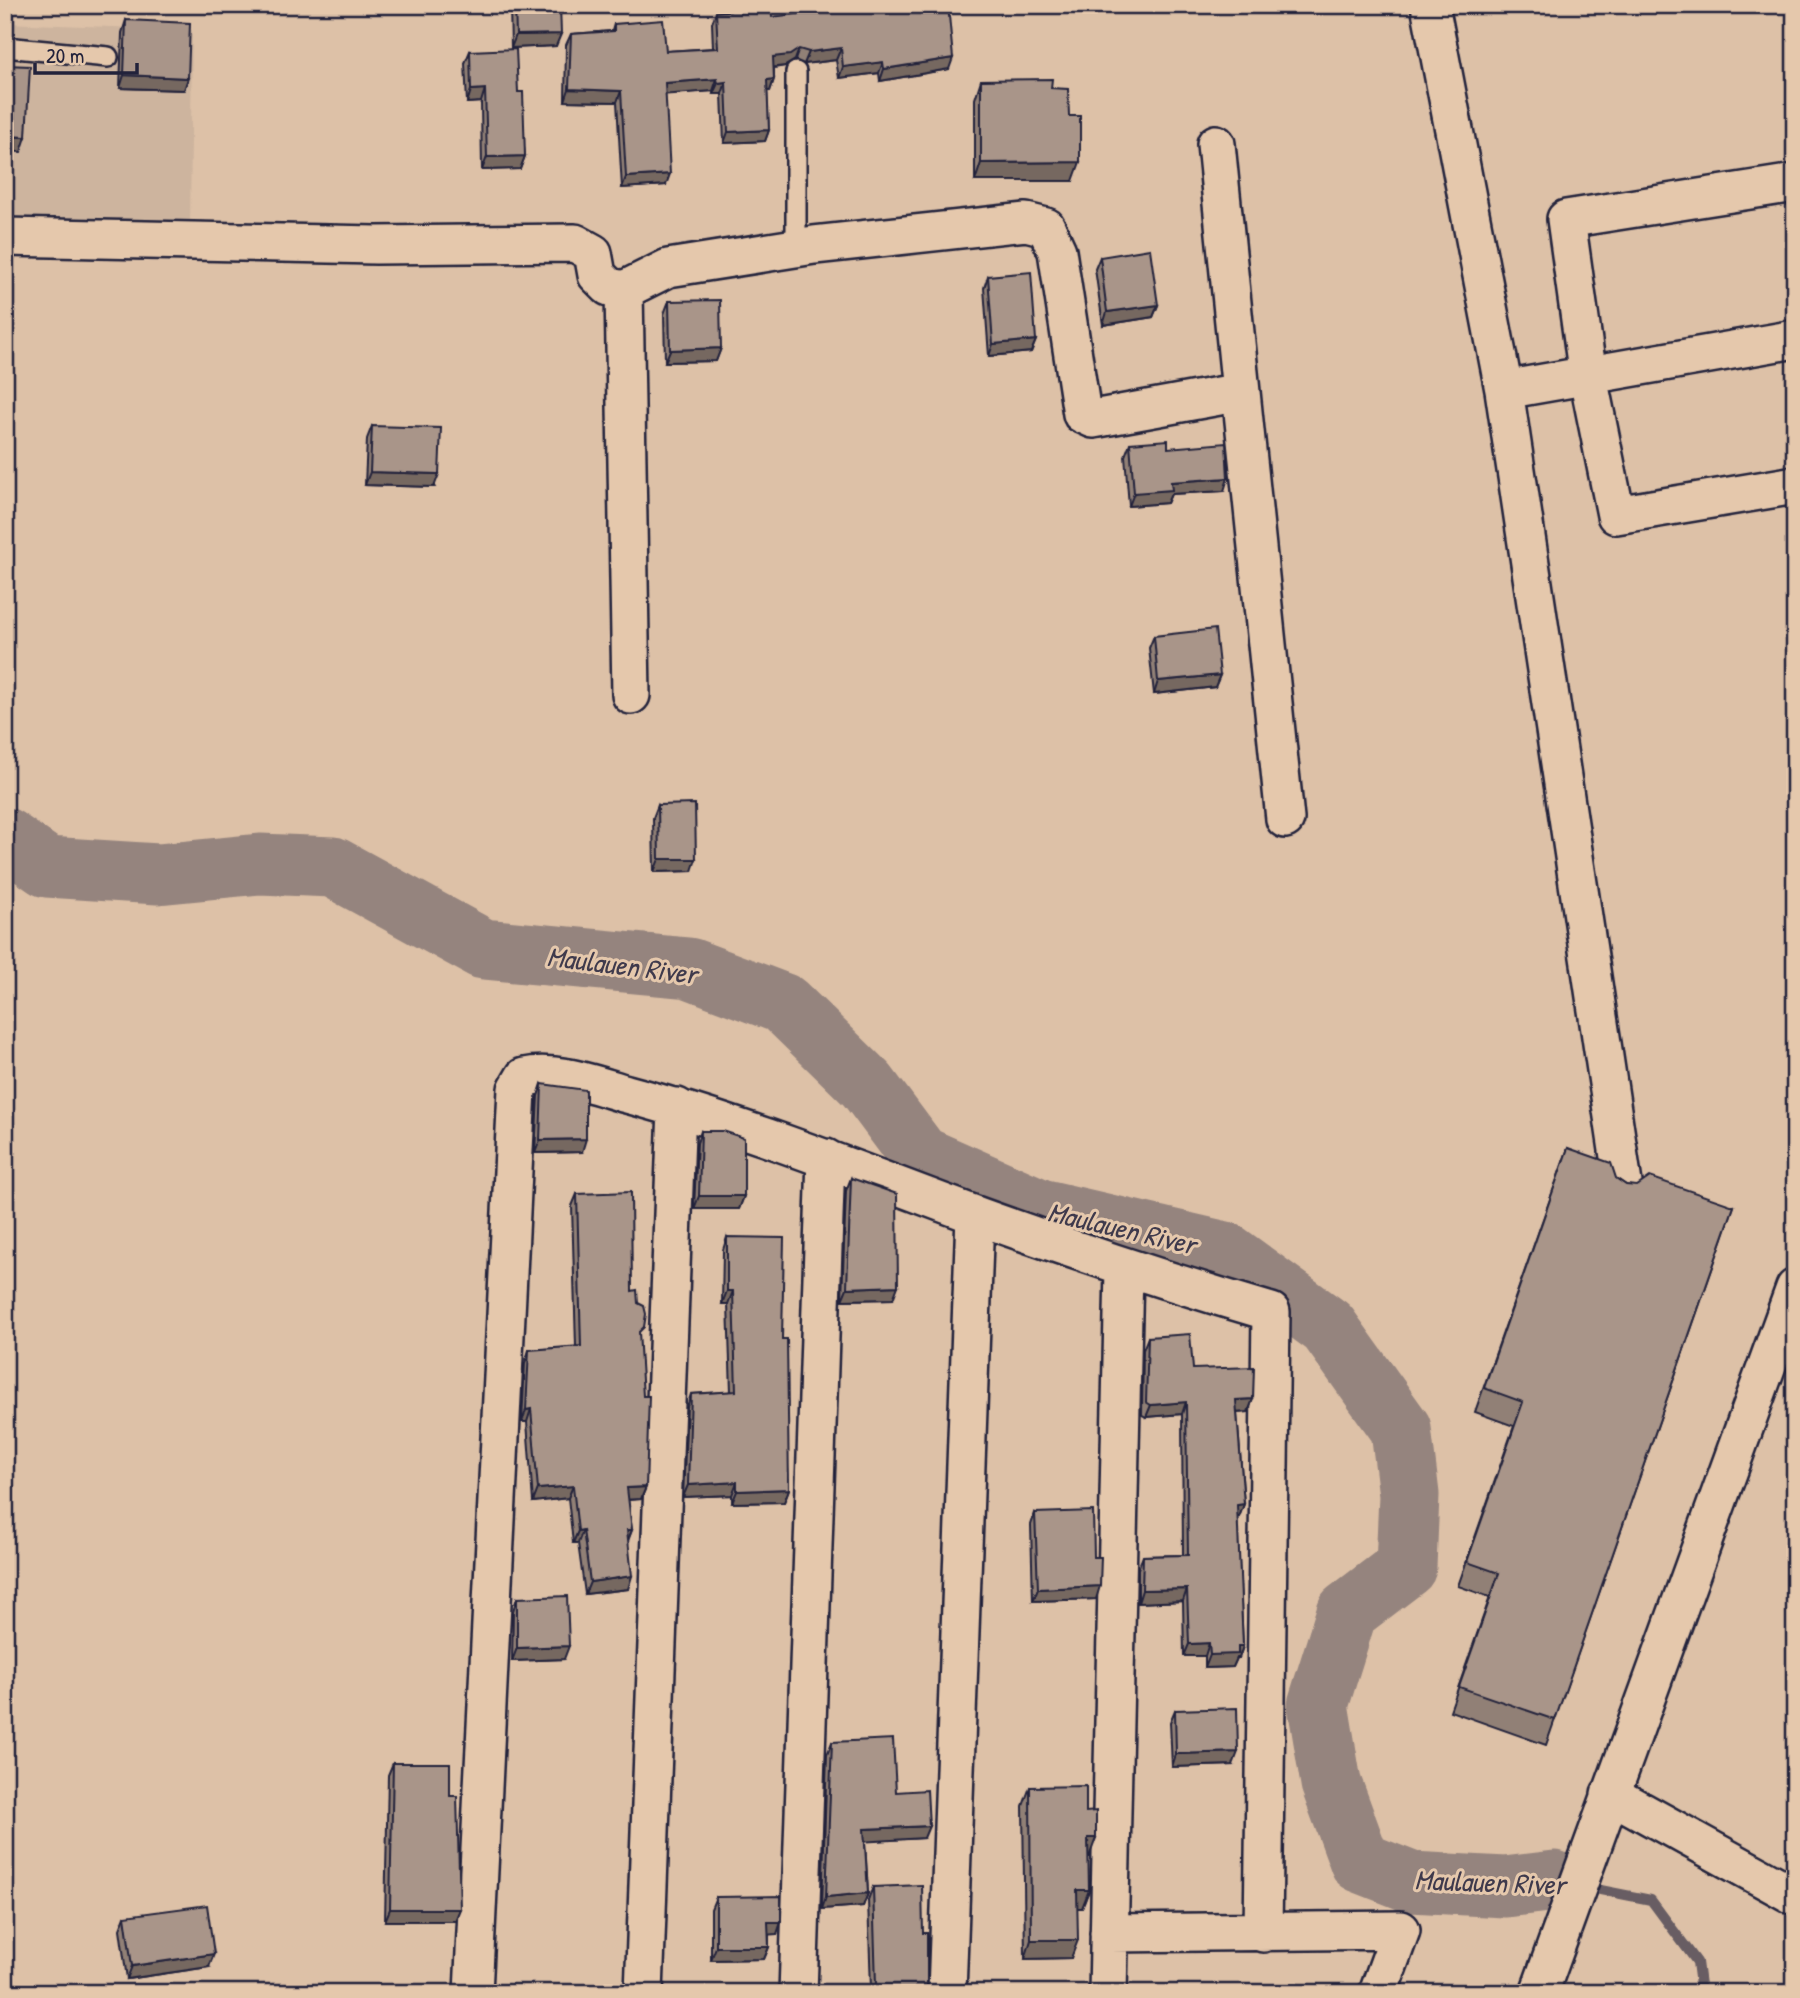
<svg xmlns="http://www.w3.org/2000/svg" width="1800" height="1998" font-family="'Patrick Hand',sans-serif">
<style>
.built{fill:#cdb49e}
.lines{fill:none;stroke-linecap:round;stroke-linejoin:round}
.stream{stroke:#675d63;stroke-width:10}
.river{stroke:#95847e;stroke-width:61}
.service-casing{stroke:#22223b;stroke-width:24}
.minor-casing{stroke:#22223b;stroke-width:42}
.service{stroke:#e5c8ac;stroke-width:19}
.minor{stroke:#e5c8ac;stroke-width:37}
.wall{fill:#918076;stroke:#22223b;stroke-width:2}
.shaded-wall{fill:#766860;stroke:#22223b;stroke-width:2}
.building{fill:#a99589;stroke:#22223b;stroke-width:2}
.labels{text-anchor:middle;stroke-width:6;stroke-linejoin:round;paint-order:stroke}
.water-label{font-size:28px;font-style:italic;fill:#3f3a4c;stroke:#e5c8ac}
</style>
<rect width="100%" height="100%" fill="#ddc1a7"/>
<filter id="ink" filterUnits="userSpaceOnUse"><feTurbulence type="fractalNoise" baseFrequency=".0143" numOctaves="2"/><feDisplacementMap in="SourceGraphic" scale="14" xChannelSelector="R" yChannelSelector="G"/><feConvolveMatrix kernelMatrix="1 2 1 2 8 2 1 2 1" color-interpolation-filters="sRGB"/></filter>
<g filter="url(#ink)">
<path class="built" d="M 5,23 L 192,30 L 190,231 L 5,228 Z"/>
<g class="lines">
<path class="stream" d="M 1555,1881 L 1651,1900 L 1697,1962 L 1701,1993"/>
<path class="river" d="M 5,838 L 47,867 L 158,874 L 260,864 L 333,867 L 483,949 L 689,968 L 784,1004 L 867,1085 L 920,1156 L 1040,1209 L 1225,1252 L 1328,1327 L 1401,1429 L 1409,1495 L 1406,1567 L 1347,1612 L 1318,1705 L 1331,1783 L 1360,1862 L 1411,1882 L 1505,1887 L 1555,1881"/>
<defs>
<path id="service" d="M 5,47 L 108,57
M 796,248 L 796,72"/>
<path id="minor" d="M 1430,5 L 1504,390 L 1624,1190
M 1216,144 L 1241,392
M 1795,183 L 1566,219 L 1588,377 L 1616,515 L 1795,485
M 5,237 L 376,245 L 575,243 L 593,253 L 597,275 L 609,287 L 624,290 L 668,268 L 814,245 L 1026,222 L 1046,227 L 1057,251 L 1082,414 L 1093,419 L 1241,392 L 1285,819
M 624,290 L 631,695
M 1504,390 L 1795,339
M 1610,1794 L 1795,1896
M 1109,1933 L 1401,1930 L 1378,1993
M 473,1993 L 517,1089 L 524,1077 C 557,1070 595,1085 627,1094 C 747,1126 862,1173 978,1216 C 1075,1251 1172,1283 1271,1312 L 1263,1933
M 644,1993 L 677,1107
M 798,1993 L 826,1158
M 947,1993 L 975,1215
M 1108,1993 L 1124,1269
M 1539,1993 L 1795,1288"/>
</defs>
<use href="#service" class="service-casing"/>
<use href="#minor" class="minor-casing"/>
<use href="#service" class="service"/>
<use href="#minor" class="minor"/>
</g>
<path class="wall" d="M 510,5 L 560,5 L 556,46 L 511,48 Z
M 727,5 L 761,5 L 761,9 L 772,17 L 825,11 L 825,5 L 948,5 L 949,69 L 880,81 L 879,73 L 839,78 L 836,60 L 804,64 L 795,60 L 785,66 L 774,68 L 774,79 L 770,91 L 767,91 L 769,130 L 765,141 L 724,143 L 722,94 L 713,94 L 713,91 L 665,94 L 666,185 L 622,188 L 617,102 L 565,101 L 566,45 L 571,34 L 612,31 L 614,24 L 666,51 L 713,48 L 712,23 L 716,12 L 725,11 Z
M 126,20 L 184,90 L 120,88 L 122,33 Z
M 470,51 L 518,92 L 525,156 L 520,169 L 482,170 L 481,102 L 467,103 L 465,63 Z
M 981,80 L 1051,88 L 1069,116 L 1073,181 L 975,181 L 975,99 Z
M 1100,257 L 1158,305 L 1153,317 L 1103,325 L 1095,269 Z
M 988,276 L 1036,340 L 1031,352 L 989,356 L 984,288 Z
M 669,301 L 721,348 L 716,361 L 665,362 L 664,314 Z
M 372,426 L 434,487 L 365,485 L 367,439 Z
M 1130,443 L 1168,448 L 1224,491 L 1171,494 L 1167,503 L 1129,506 L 1125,456 Z
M 1154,636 L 1220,675 L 1215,687 L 1154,694 L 1149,648 Z
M 658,805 L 692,871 L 654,872 L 653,818 Z
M 542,1084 L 582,1152 L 535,1153 L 538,1096 Z
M 701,1131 L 744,1196 L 739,1209 L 694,1209 L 697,1143 Z
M 1568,1148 L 1626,1185 L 1734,1206 L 1546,1745 L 1450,1711 L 1490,1597 L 1458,1586 L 1514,1426 L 1475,1412 Z
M 851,1178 L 893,1299 L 842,1300 L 846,1191 Z
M 577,1194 L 632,1291 L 639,1339 L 646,1487 L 641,1499 L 628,1500 L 632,1530 L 628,1541 L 628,1589 L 585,1594 L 578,1543 L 573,1543 L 568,1498 L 533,1502 L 527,1422 L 522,1422 L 525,1363 L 529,1350 L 576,1347 L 572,1206 Z
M 727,1237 L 782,1339 L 789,1489 L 784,1502 L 732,1503 L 732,1495 L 683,1497 L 687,1407 L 691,1394 L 731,1392 L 728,1304 L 722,1304 L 723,1250 Z
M 1148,1337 L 1193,1369 L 1253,1399 L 1248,1412 L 1237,1413 L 1244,1504 L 1239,1517 L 1237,1517 L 1243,1646 L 1239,1658 L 1237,1658 L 1233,1667 L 1205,1668 L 1205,1656 L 1184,1656 L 1183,1601 L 1138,1603 L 1138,1569 L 1143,1556 L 1183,1555 L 1182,1414 L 1146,1417 L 1142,1415 L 1143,1350 Z
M 1035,1513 L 1096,1599 L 1033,1601 L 1031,1525 Z
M 517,1598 L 564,1659 L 512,1661 L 513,1611 Z
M 1175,1710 L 1233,1765 L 1172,1767 L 1170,1722 Z
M 832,1742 L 896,1792 L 924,1838 L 865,1841 L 868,1893 L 863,1906 L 822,1909 L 827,1755 Z
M 393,1763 L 450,1796 L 455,1921 L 385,1921 L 388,1775 Z
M 1030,1787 L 1086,1812 L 1089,1857 L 1088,1857 L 1089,1890 L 1082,1908 L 1077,1908 L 1071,1958 L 1025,1959 L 1023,1806 Z
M 873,1887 L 923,1933 L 927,1993 L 870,1993 L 871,1989 L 868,1900 Z
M 716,1897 L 777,1934 L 769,1934 L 769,1947 L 764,1959 L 711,1960 L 711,1909 Z
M 125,1916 L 209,1967 L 127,1979 L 120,1929 Z"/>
<path class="shaded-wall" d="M 561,34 L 556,46 L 511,48 L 516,35 Z
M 841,48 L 836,60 L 804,64 L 809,52 Z
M 799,49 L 795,60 L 785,66 L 769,68 L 773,57 Z
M 953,58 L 949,69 L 880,81 L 884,69 Z
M 883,62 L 879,73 L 839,78 L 843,67 Z
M 124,75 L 188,78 L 184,90 L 120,88 Z
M 717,79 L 713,91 L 661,95 L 665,83 Z
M 774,79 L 770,91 L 763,91 L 767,80 Z
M 726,82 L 722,94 L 713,94 L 718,83 Z
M 485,89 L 481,102 L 467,103 L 471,90 Z
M 569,89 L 621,91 L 617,102 L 565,101 Z
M 769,130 L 765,141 L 724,143 L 728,132 Z
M 5,136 L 26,137 L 21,152 L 5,151 Z
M 525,156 L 520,169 L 482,170 L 487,157 Z
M 1080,162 L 1073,181 L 975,181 L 981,163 Z
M 670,174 L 666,185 L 622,188 L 626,177 Z
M 1158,305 L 1153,317 L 1103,325 L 1107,312 Z
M 1036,340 L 1031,352 L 989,356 L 993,344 Z
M 721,348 L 716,361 L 665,362 L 670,350 Z
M 370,472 L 439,474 L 434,487 L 365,485 Z
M 1228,478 L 1224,491 L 1171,494 L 1167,503 L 1129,506 L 1134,493 L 1171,482 Z
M 1220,675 L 1215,687 L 1154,694 L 1158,681 Z
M 659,859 L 696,859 L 692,871 L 654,872 Z
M 586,1139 L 582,1152 L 535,1153 L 540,1140 Z
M 699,1196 L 744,1196 L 739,1209 L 694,1209 Z
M 898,1286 L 893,1299 L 842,1300 L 847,1288 Z
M 727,1291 L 733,1291 L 728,1304 L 722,1304 Z
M 1253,1399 L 1248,1412 L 1232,1413 L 1236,1400 Z
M 1186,1402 L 1182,1414 L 1146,1417 L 1151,1405 Z
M 531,1409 L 527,1422 L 522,1422 L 526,1410 Z
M 737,1482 L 732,1495 L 683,1497 L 688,1485 Z
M 573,1486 L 568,1498 L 533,1502 L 538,1489 Z
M 646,1487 L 641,1499 L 622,1500 L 627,1488 Z
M 789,1489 L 784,1502 L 732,1503 L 737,1491 Z
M 1244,1504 L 1239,1517 L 1232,1517 L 1237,1505 Z
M 583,1530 L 578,1543 L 573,1543 L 578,1531 Z
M 627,1530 L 632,1530 L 627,1542 Z
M 632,1576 L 628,1589 L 585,1594 L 590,1582 Z
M 1100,1586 L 1096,1599 L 1033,1601 L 1038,1589 Z
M 1187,1589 L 1183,1601 L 1138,1603 L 1142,1590 Z
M 1209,1643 L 1205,1656 L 1184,1656 L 1189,1644 Z
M 569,1646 L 564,1659 L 512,1661 L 517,1648 Z
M 1238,1646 L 1243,1646 L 1239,1658 L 1237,1658 L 1233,1667 L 1205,1668 L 1210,1655 Z
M 1238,1752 L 1233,1765 L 1172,1767 L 1176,1754 Z
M 929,1826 L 924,1838 L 860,1842 L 864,1829 Z
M 1088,1838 L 1096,1838 L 1089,1857 L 1081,1857 Z
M 1077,1890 L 1089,1890 L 1082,1908 L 1070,1908 Z
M 868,1893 L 863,1906 L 822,1909 L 826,1897 Z
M 390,1909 L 460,1909 L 455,1921 L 385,1921 Z
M 768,1922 L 781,1922 L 777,1934 L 764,1935 Z
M 1031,1940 L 1078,1940 L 1071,1958 L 1025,1959 Z
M 716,1947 L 769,1947 L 764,1959 L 711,1960 Z
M 214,1954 L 209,1967 L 127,1979 L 132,1966 Z"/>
<path class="building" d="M 515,5 L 560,5 L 561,34 L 516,35 Z
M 729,5 L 761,5 L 761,9 L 771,8 L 772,17 L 830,10 L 829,5 L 948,5 L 953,58 L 884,69 L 883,62 L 843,67 L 841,48 L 809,52 L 799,49 L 790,55 L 773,57 L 774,79 L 767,80 L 769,130 L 728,132 L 726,82 L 718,83 L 717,79 L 665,83 L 670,174 L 626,177 L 621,91 L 569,89 L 571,34 L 614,31 L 614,24 L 663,20 L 666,51 L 718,48 L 716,12 L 730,11 Z
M 126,20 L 190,23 L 188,78 L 124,75 Z
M 516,49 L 518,92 L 523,92 L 525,156 L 487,157 L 485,89 L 471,90 L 470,51 Z
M 5,65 L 30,66 L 26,137 L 5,136 Z
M 1052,79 L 1051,88 L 1068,89 L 1069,116 L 1080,116 L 1080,162 L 981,163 L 981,80 Z
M 1150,249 L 1158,305 L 1107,312 L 1100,257 Z
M 1031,272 L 1036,340 L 993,344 L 988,276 Z
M 720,300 L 721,348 L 670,350 L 669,301 Z
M 372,426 L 441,428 L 439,474 L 370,472 Z
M 1168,440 L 1168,448 L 1226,443 L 1228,478 L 1171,482 L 1172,490 L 1134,493 L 1130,443 Z
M 1215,629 L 1220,675 L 1158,681 L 1154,636 Z
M 695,804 L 696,859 L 659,859 L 658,805 Z
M 542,1084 L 586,1090 L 586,1139 L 540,1140 Z
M 701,1131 L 723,1131 L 744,1138 L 744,1196 L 699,1196 Z
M 1568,1148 L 1611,1163 L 1616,1178 L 1626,1185 L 1637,1186 L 1650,1177 L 1734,1206 L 1555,1720 L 1459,1687 L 1499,1573 L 1467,1562 L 1523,1402 L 1484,1388 Z
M 851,1178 L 897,1194 L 898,1286 L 847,1288 Z
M 631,1192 L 632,1291 L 637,1290 L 638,1303 L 644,1306 L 646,1314 L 644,1327 L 639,1332 L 643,1396 L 649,1396 L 646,1487 L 627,1488 L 632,1530 L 627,1530 L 632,1576 L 590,1582 L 583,1530 L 578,1531 L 573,1486 L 538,1489 L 531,1409 L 526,1410 L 529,1350 L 581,1346 L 577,1194 Z
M 727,1237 L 784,1238 L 782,1339 L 787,1339 L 789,1489 L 737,1491 L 737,1482 L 688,1485 L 691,1394 L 736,1391 L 733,1291 L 727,1291 Z
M 1190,1334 L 1193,1369 L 1254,1367 L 1253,1399 L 1236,1400 L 1244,1504 L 1237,1505 L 1243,1646 L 1238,1646 L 1238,1654 L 1210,1655 L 1209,1643 L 1189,1644 L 1187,1589 L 1142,1590 L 1143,1556 L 1188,1555 L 1186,1402 L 1151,1405 L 1146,1402 L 1148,1337 Z
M 1093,1511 L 1094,1557 L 1101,1557 L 1100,1586 L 1038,1589 L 1035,1513 Z
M 567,1596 L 569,1646 L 517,1648 L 517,1598 Z
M 1237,1708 L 1238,1752 L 1176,1754 L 1175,1710 Z
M 893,1739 L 896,1792 L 927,1790 L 929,1826 L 864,1829 L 868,1893 L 826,1897 L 832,1742 Z
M 393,1763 L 450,1763 L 450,1796 L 457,1796 L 460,1909 L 390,1909 Z
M 1086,1786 L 1086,1812 L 1096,1811 L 1096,1838 L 1088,1838 L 1089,1890 L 1077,1890 L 1078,1940 L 1031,1940 L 1030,1787 Z
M 922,1885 L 923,1933 L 927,1933 L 927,1993 L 872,1993 L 873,1985 L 876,1985 L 873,1887 Z
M 781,1896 L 781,1922 L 768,1922 L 769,1947 L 716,1947 L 716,1897 Z
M 207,1905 L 214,1954 L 132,1966 L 125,1916 Z"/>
</g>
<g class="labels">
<g class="water-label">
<text transform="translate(622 965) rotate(7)" y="10">Maulauen River</text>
<text transform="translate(1122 1228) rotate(13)" y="10">Maulauen River</text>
<text transform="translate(1490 1882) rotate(2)" y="10">Maulauen River</text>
</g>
</g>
<rect width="1800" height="1998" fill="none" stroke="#e5c8ac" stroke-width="28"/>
<rect x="14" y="14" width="1772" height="1970" fill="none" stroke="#22223b" stroke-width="2.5" filter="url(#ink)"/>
<path d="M35 63v10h102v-10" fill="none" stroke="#22223b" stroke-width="3.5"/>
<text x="46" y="63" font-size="21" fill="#22223b" stroke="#e5c8ac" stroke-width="5" paint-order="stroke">20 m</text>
</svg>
